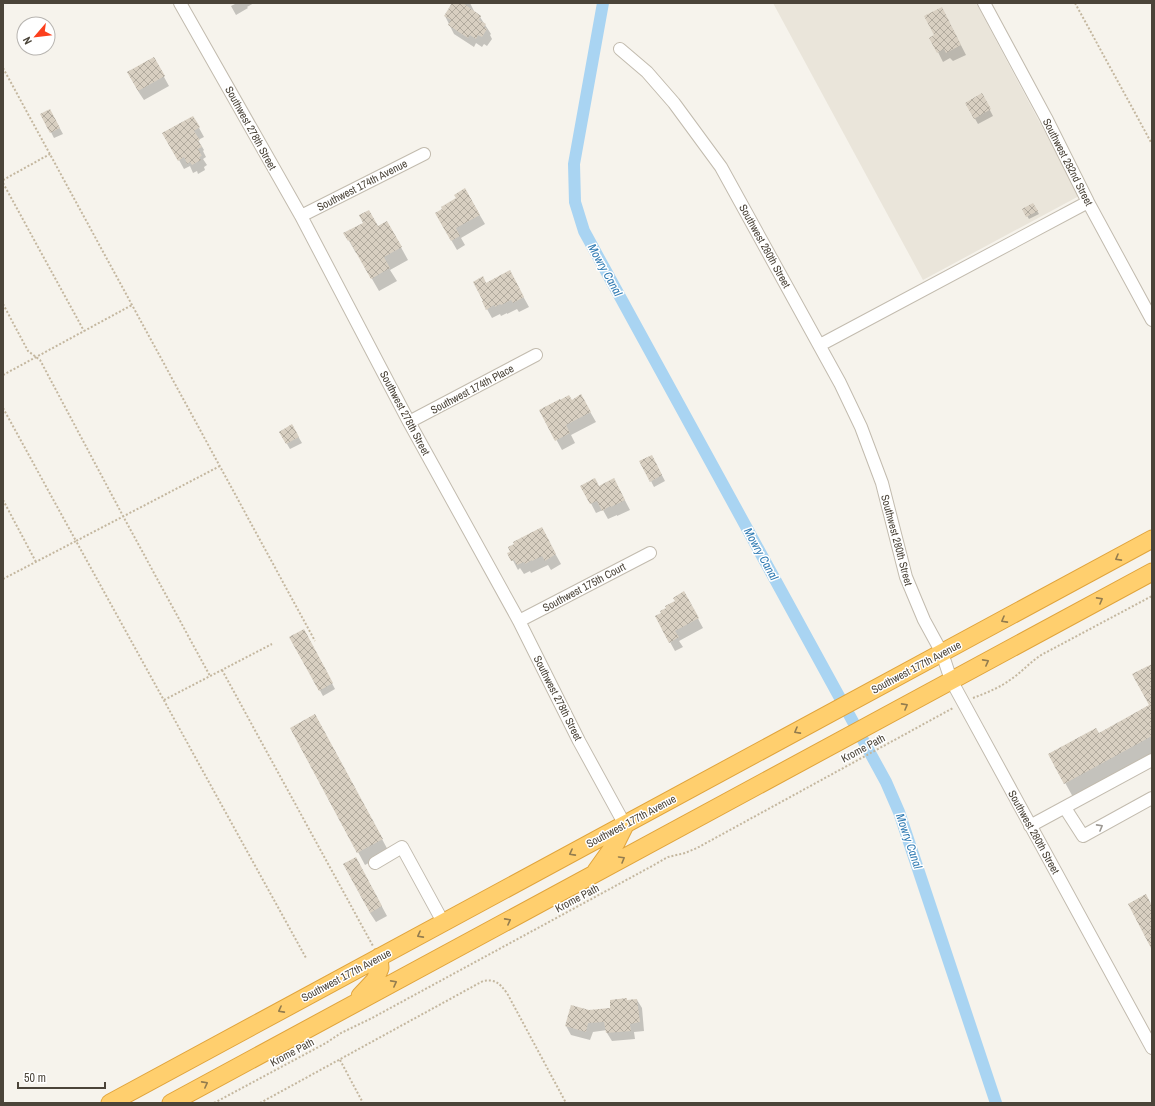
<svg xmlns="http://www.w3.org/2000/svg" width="1155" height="1106" font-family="'Archivo Narrow',sans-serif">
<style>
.residential{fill:#eae5da}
.shadow{fill:#0003}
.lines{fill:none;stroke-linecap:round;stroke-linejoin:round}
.canal{stroke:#a9d4f2;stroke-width:12}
.building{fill:url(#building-cross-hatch)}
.minor-casing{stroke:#c2bbae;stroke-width:14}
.highway-casing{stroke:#e0a43c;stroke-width:19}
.path{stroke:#c4b79f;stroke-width:2;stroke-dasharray:2 2;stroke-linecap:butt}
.minor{stroke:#fff;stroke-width:12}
.highway{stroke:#ffcf6e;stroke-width:17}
.oneway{stroke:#937c4e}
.oneway2{stroke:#9c9892}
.labels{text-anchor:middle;stroke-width:3;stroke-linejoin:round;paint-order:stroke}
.street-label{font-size:11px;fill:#4b4439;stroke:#fff}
.water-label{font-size:12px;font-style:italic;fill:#2e7ab2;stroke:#fff}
</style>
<defs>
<pattern id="building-cross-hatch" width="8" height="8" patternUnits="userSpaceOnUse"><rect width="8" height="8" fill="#d8cfc1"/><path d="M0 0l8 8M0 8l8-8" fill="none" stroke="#b1aa9e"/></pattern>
</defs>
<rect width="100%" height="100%" fill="#f6f3ec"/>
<path class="residential" d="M 773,3 L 976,3 L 1079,196 L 923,280 Z"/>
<path class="shadow" d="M 237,3 L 254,3 L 247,7 L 248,8 L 236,15 L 231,6 Z
M 454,3 L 470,3 L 474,11 L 474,12 L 480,17 L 491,34 L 490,35 L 492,39 L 487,46 L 484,44 L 482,47 L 476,43 L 474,47 L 454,34 L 445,16 Z
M 947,18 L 966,55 L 953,61 L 950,58 L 943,62 L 938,52 L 935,35 Z
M 159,68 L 169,86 L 144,100 L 138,91 Z
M 982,95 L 993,116 L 978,124 L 966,103 Z
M 53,116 L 63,134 L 54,138 L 51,132 Z
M 193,117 L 204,137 L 198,140 L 204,150 L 203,151 L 206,157 L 203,159 L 207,165 L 204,167 L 205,170 L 198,174 L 197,171 L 193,173 L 190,166 L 184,169 L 164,133 Z
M 465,190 L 485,224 L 461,238 L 465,245 L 457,250 L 436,214 L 457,199 Z
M 1033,204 L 1039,214 L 1029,219 L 1023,209 Z
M 387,222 L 408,260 L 390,270 L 397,281 L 379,291 L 357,253 L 356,253 L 345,234 L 378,227 Z
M 509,271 L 529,307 L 519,312 L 517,309 L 507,314 L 507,313 L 501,316 L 500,314 L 492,318 L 483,302 L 486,284 Z
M 581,396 L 596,422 L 571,435 L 575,443 L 562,450 L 540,410 L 571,401 Z
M 292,426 L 302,443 L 290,449 L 280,432 Z
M 655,462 L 665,481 L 654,487 L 651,481 Z
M 582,486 L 619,489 L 630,510 L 617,516 L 617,515 L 608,519 L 603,510 L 596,513 Z
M 546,537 L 561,564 L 551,570 L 548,565 L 531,573 L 530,571 L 524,574 L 520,568 L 518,570 L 509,553 Z
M 689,602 L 703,628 L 679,641 L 683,647 L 675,651 L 670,642 L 662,613 Z
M 307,636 L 335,689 L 323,696 L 291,638 Z
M 1152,665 L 1152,753 L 1073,797 L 1049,754 L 1099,734 L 1150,706 Z
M 322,728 L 389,852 L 365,865 L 358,852 Z
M 361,868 L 387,916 L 376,922 L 370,913 Z
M 637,1000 L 642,1008 L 644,1031 L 634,1032 L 635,1039 L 612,1041 L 607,1033 L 607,1030 L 593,1032 L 590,1040 L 571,1035 L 566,1026 L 589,1011 L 612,1008 L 627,1001 Z"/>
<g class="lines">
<path class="canal" d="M 603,3 L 574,164 L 575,202 L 584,231 L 886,782 L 899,812 L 996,1103"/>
</g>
<path class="building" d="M 452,3 L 463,3 L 481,16 L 479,20 L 486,24 L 484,27 L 487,29 L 482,37 L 478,35 L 476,39 L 470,35 L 468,38 L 448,25 L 451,20 L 444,16 Z
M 942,7 L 961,45 L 946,53 L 944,49 L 937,53 L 929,38 L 934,35 L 924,16 Z
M 154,57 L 165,76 L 138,91 L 127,72 Z
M 982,93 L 991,109 L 974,119 L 965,103 Z
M 50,109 L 60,128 L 50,133 L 40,114 Z
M 193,116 L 200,127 L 194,131 L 200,140 L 198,141 L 202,147 L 198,149 L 202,156 L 199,157 L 201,160 L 192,165 L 190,162 L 187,164 L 184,157 L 178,161 L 162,133 Z
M 465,188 L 480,215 L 456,228 L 460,236 L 451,241 L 435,213 L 442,209 L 441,207 L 456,198 L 454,195 Z
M 1033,203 L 1038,211 L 1026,217 L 1022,209 Z
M 369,210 L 378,226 L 387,221 L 402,247 L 384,257 L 390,268 L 371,279 L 349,240 L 348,241 L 343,233 L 363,223 L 359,215 Z
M 510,270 L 524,297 L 513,303 L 511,300 L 501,305 L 500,304 L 495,307 L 494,305 L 486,310 L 482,301 L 483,301 L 473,282 L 483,276 L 486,283 Z
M 581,394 L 591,412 L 566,425 L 570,433 L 555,441 L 539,410 L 560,399 L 560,400 L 569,395 L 572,400 Z
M 292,424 L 299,437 L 286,444 L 279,432 Z
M 652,455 L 662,475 L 650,482 L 639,461 Z
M 595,478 L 599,486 L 614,478 L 625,500 L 611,507 L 610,506 L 602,511 L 597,501 L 590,504 L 580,486 Z
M 542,527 L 556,554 L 545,561 L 542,556 L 532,561 L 532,560 L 525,564 L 524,562 L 517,565 L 514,560 L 511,561 L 507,553 L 510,552 L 508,547 L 514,544 L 513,542 Z
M 684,591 L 699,618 L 675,631 L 679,637 L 669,643 L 655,616 L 661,613 L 660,611 L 666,608 L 665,606 L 675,601 L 673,598 Z
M 304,629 L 333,683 L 319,691 L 289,637 Z
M 1152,664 L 1152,736 L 1064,784 L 1048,754 L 1096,728 L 1099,733 L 1149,705 L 1132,674 Z
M 315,714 L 383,839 L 357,853 L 290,728 Z
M 356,857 L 382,906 L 370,913 L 343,864 Z
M 1146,894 L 1152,906 L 1152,950 L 1128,904 Z
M 627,998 L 627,1000 L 637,999 L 640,1022 L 630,1024 L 631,1031 L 606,1033 L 604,1022 L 588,1023 L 586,1032 L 565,1026 L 571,1005 L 589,1010 L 610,1008 L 610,1000 Z"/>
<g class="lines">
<defs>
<path id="minor" d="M 180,3 L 301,216 L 409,422 L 519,621 L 579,741 L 625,825
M 984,3 L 1046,118 L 1088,202 L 1152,320
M 620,49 L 647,72 L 674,103 L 721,167 L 840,383 L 861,427 L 882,483 L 906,577 L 924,620 L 942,653 L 951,680 L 1152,1048
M 301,216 L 424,154
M 820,345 L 1088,202
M 409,422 L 536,355
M 519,621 L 650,553
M 1065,808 L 1083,836 L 1152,798
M 1030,826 L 1152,760
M 375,863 L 402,847 L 443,922"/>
<path id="highway" d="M 596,871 L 616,843 L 625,825
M 360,996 L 375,980 L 380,968 L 379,957
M 110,1103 L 1152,539
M 171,1103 L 1152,572"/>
</defs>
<use href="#minor" class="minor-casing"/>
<use href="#highway" class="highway-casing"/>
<path class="path" d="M 1075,3 L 1152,144
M 3,68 L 315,641
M 3,180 L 50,154
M 3,183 L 84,331
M 3,304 L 28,351 L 40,360 L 123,516 L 210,676
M 3,375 L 132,305
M 3,408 L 76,541 L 220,466
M 3,500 L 36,562
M 3,579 L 76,541 L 306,958
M 222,670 L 373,946
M 973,698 C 986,693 999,688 1010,680 C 1022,672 1031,661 1043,654 L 1152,596
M 164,700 L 272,644
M 340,1060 L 363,1103
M 214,1103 L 326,1043 L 341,1033 L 372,1018 L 654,865 L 668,857 L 685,853 L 697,848 L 953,708
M 260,1103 L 483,981 C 496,979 499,983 507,993 L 566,1103"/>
<use href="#minor" class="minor"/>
<use href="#highway" class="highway"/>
</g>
<defs><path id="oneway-chevron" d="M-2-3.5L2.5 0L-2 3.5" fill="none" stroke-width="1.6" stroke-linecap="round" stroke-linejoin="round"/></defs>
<g class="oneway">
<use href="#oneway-chevron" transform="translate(1118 558) rotate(151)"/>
<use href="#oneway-chevron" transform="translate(1100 600) rotate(-29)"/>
<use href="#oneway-chevron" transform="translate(1004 620) rotate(151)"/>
<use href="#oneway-chevron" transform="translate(986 662) rotate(-28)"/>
<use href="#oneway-chevron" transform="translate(905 706) rotate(-29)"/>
<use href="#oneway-chevron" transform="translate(797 731) rotate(151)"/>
<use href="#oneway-chevron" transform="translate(572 853) rotate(152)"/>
<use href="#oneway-chevron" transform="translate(622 859) rotate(-30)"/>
<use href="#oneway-chevron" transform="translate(508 921) rotate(-28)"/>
<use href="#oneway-chevron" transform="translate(420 935) rotate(152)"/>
<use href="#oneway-chevron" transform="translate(394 983) rotate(-28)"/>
<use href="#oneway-chevron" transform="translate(281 1010) rotate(152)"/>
<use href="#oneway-chevron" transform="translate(205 1084) rotate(-28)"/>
</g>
<use class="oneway2" href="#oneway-chevron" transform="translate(1100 827) rotate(-29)"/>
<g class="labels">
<g class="street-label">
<text transform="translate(251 128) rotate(61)" y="4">Southwest 278th Street</text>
<text transform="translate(1068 162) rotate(63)" y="4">Southwest 282nd Street</text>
<text transform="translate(362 185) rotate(-27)" y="4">Southwest 174th Avenue</text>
<text transform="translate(765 246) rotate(61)" y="4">Southwest 280th Street</text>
<text transform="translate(472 389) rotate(-28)" y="4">Southwest 174th Place</text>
<text transform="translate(405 413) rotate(62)" y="4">Southwest 278th Street</text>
<text transform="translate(897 540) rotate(75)" y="4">Southwest 280th Street</text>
<text transform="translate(584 587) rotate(-28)" y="4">Southwest 175th Court</text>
<text transform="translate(916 667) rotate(-28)" y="4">Southwest 177th Avenue</text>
<text transform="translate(558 698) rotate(63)" y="4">Southwest 278th Street</text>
<text transform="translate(863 748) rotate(-28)" y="4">Krome Path</text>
<text transform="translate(631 821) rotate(-28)" y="4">Southwest 177th Avenue</text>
<text transform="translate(1034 832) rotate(61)" y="4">Southwest 280th Street</text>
<text transform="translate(577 898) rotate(-28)" y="4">Krome Path</text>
<text transform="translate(346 975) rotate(-28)" y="4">Southwest 177th Avenue</text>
<text transform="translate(292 1052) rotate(-28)" y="4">Krome Path</text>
</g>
<g class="water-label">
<text transform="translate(605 270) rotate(61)" y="4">Mowry Canal</text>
<text transform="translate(761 554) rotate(61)" y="4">Mowry Canal</text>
<text transform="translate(909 841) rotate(71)" y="4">Mowry Canal</text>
</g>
</g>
<rect width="1155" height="1106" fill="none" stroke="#4b4439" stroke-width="8"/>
<g transform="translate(36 36) rotate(242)"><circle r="19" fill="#ffffff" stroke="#b7b4b0"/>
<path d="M0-3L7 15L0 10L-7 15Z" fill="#fc3f1d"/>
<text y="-6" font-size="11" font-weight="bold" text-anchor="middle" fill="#4b4439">N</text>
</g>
<path d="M18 1082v6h87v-6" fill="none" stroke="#4b4439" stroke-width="2"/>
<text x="24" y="1082" font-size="12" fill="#4b4439" stroke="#ffffff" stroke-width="3" paint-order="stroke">50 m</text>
</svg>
